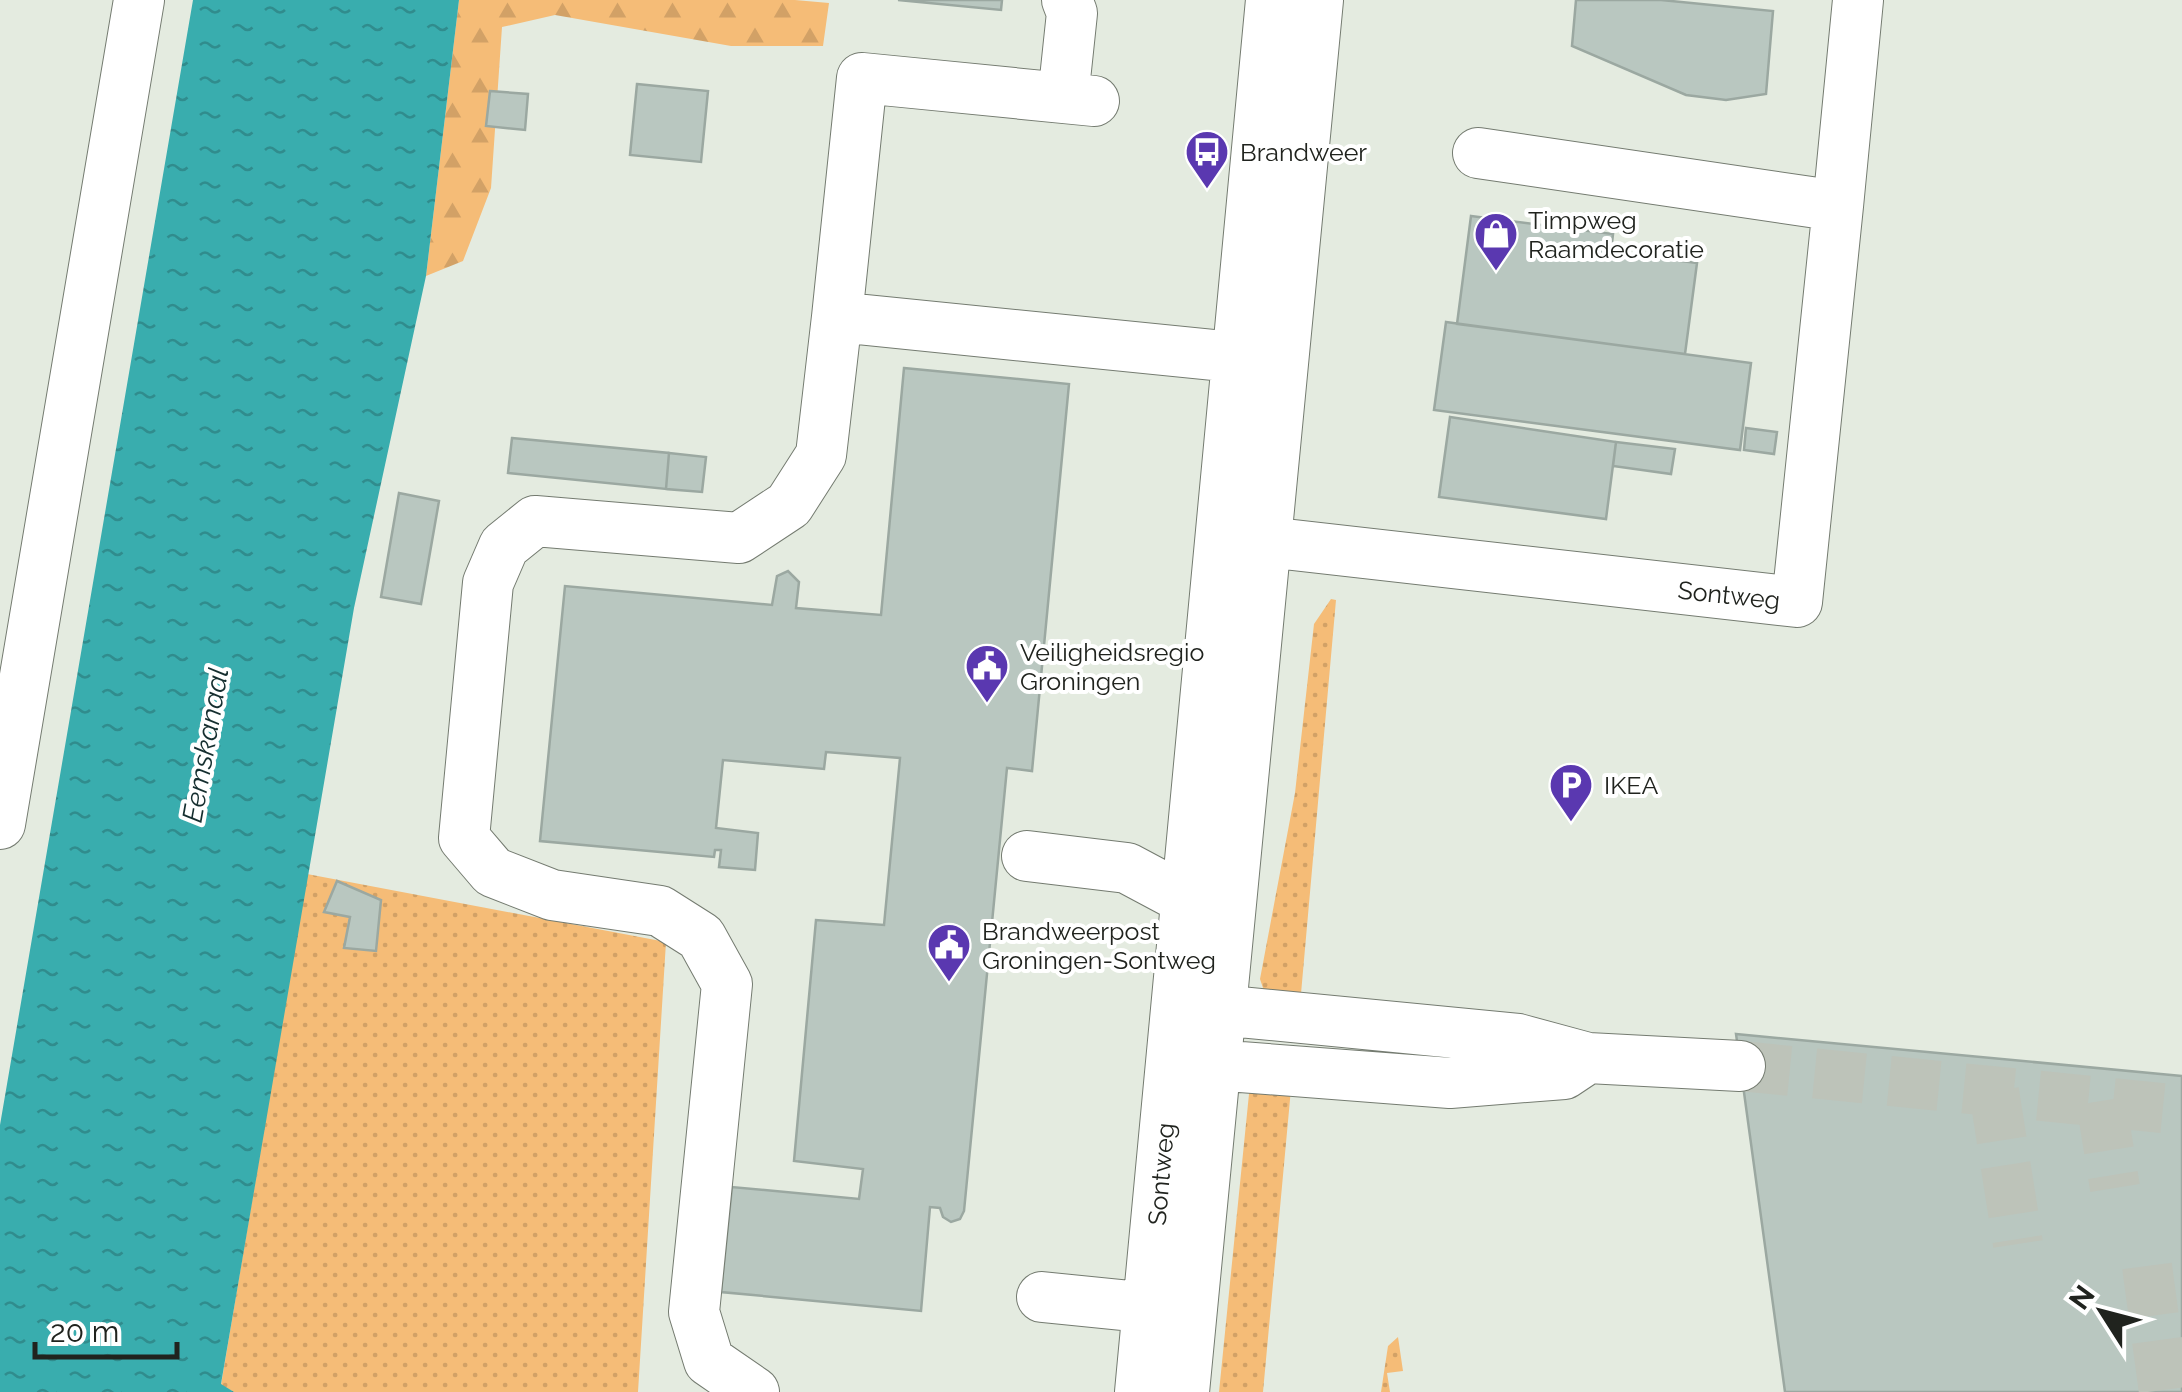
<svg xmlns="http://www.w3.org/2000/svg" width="2182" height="1392" font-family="Raleway,sans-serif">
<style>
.grass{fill:url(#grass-dots)}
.forest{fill:url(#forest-firs)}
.water{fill:url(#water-ripples)}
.building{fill:#b9c7c0;stroke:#9ba8a1;stroke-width:2.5}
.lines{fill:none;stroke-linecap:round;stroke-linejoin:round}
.minor-tunnel{stroke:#bdc3b9;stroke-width:50;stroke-dasharray:50 25;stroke-linecap:butt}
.minor-casing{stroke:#747b70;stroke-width:52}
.minor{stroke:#fff;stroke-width:50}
.labels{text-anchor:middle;stroke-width:8;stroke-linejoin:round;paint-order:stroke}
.poi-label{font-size:25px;fill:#20231e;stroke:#fff;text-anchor:start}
.street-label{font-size:25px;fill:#20231e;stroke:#fff}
.water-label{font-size:28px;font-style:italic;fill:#152e2f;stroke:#fff}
</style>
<defs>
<pattern id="grass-dots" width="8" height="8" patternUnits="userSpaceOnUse" patternTransform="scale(2.5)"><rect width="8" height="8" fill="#f5bc77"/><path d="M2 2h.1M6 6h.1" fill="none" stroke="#d2a166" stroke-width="1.8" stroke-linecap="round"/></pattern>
<pattern id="forest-firs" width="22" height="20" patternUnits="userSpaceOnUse" patternTransform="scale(2.5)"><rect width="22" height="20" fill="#f5bc77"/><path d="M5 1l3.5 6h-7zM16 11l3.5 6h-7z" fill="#d2a166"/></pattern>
<pattern id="water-ripples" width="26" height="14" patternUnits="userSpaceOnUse" patternTransform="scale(2.5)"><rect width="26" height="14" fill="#39adae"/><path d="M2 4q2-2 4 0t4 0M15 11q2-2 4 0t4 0" fill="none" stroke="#308c8d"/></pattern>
</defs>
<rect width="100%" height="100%" fill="#e4ebe0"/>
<path class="grass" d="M 1331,599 L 1336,600 L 1300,1005 L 1265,994 L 1260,979 L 1295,793 L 1314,624 Z
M 307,874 L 666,942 L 638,1392 L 234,1392 L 221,1385 Z
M 1292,1078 L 1263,1392 L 1219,1392 L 1249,1094 L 1256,1084 Z
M 1398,1337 L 1403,1371 L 1387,1373 L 1390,1392 L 1381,1392 L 1388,1346 Z"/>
<path class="forest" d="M 459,0 L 795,0 L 829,3 L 823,46 L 731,46 L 555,15 L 502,27 L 491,188 L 463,261 L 426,276 Z"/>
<path class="water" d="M 193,0 L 459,0 L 426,276 L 354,608 L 221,1384 L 234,1392 L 0,1392 L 0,1125 Z"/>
<path class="building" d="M 898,0 L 1002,0 L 1001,10 Z
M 1576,0 L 1661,0 L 1773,11 L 1766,94 L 1726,100 L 1686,95 L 1572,46 Z
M 637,84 L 708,91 L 701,162 L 630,155 Z
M 490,91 L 528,94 L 525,130 L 486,126 Z
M 1471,216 L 1613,234 L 1611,252 L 1697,263 L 1685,354 L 1457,324 Z
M 1446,322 L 1751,363 L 1740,450 L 1434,410 Z
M 904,368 L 1069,384 L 1032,771 L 1007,768 L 964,1211 L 960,1219 L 951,1222 L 943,1217 L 940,1208 L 930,1207 L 921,1311 L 721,1292 L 732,1187 L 859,1199 L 863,1169 L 794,1161 L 816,920 L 884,925 L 900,758 L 826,752 L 824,769 L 723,760 L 716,828 L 758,833 L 755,870 L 719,867 L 721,850 L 715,850 L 714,857 L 540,841 L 565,586 L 772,605 L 777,576 L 788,571 L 799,582 L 796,608 L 881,615 Z
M 1450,417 L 1616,442 L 1606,519 L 1439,497 Z
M 1746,428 L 1777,432 L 1774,454 L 1744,450 Z
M 512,438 L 669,453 L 666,489 L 508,473 Z
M 1616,442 L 1675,449 L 1671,474 L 1613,466 Z
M 669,453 L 706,457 L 702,492 L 666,489 Z
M 399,493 L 439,501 L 421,604 L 381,597 Z
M 337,881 L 381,900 L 376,951 L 344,948 L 350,917 L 324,912 Z
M 1736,1034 L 2182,1076 L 2182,1392 L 1785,1392 Z"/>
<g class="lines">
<path class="minor-tunnel" d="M 1740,1066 L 2182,1110
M 1994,1091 L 2018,1244
M 2101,1101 L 2115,1188
M 2147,1266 L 2164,1392"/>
<defs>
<path id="minor" d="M 1063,98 L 1072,13 L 1067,0
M 1838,206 L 1858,0
M 837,317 L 862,78 L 1094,101
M 1232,538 L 1797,602 L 1838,206 L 1478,153
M 0,824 L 139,0
M 1027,856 L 1127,868 L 1187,900
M 1192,1025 L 1219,1010 L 1518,1039 L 1588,1058 L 1740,1066
M 1190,1047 L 1214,1065 L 1450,1083 L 1564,1074 L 1588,1058
M 1042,1297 L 1181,1311
M 754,1392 L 709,1361 L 694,1312 L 727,984 L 701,937 L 660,911 L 552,895 L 493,872 L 464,838 L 488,583 L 504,546 L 535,521 L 739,538 L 789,505 L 821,455 L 837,317 L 1282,362
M 1140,1392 L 1271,0
M 1184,1392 L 1318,0"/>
</defs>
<use href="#minor" class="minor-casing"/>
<use href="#minor" class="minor"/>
</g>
<defs>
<symbol id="bus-pin" viewBox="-11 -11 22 30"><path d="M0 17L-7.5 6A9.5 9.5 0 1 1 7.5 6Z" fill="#5a38b0" stroke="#fff"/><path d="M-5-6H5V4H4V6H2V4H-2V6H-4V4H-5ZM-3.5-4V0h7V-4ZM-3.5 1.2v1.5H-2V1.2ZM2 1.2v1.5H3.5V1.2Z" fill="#fff"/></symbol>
<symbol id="shop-pin" viewBox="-11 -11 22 30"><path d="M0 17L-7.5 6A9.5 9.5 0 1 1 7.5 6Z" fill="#5a38b0" stroke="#fff"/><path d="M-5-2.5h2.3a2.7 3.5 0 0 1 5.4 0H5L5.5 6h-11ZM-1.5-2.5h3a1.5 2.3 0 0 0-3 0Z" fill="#fff"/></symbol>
<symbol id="civic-pin" viewBox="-11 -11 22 30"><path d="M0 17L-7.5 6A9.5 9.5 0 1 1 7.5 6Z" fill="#5a38b0" stroke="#fff"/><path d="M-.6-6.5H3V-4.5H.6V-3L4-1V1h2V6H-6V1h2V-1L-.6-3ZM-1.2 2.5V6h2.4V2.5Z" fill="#fff"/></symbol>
<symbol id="parking-pin" viewBox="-11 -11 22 30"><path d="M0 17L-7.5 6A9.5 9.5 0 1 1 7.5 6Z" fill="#5a38b0" stroke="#fff"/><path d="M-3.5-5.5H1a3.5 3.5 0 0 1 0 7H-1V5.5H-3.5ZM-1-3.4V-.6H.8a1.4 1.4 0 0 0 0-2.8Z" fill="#fff"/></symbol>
</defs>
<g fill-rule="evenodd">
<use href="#bus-pin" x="1182" y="127" width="50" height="68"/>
<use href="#shop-pin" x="1471" y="209" width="50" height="68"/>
<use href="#civic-pin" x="962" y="641" width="50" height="68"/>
<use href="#parking-pin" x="1546" y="760" width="50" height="68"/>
<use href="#civic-pin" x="924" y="920" width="50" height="68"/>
</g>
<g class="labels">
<g class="poi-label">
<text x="1240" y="161">Brandweer</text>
<text x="1528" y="229">Timpweg<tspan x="1528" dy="29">Raamdecoratie</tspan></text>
<text x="1020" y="661">Veiligheidsregio<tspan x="1020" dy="29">Groningen</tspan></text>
<text x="1604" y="794">IKEA</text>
<text x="982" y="940">Brandweerpost<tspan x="982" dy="29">Groningen-Sontweg</tspan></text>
</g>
<g class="street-label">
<text transform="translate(1729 595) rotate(6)" y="9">Sontweg</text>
<text transform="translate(1161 1174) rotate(-85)" y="9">Sontweg</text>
</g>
<g class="water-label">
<text transform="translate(205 745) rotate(-80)" y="10">Eemskanaal</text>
</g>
</g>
<g transform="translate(2102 1312) rotate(306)" stroke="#ffffff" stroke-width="8" paint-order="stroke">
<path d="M0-8L18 38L0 25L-18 38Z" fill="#20231e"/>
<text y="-15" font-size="28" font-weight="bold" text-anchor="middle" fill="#20231e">N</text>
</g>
<path d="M35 1342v15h142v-15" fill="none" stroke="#20231e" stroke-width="5"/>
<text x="50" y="1342" font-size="30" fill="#20231e" stroke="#ffffff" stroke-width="8" paint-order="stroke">20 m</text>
</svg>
